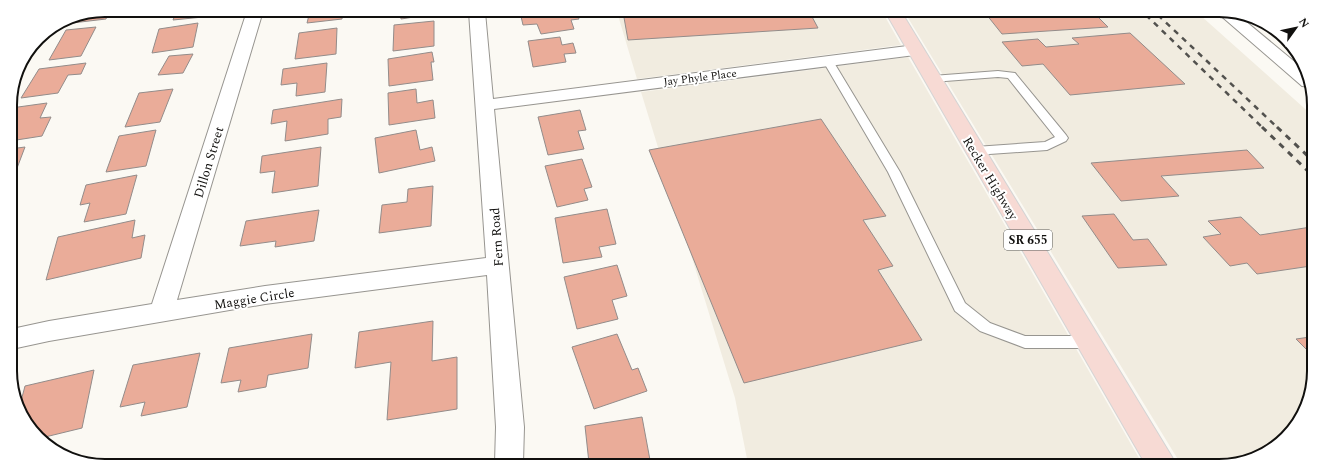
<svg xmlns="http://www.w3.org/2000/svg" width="1324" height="476" font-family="Spectral,serif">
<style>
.built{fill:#f1ece0}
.building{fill:#eaac99;stroke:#938c8a}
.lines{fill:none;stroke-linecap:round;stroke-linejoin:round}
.lane-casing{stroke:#979590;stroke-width:2}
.street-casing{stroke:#979590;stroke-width:2}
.primary-casing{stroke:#d4d4d4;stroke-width:2}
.lane{fill:#fff;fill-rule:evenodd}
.street{fill:#fff;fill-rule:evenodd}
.primary{fill:#f7dad4;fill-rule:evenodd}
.rail-far1{stroke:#52514e;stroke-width:2.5;stroke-dasharray:5.5 5.5;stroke-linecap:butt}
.rail{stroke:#52514e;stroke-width:3;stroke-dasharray:6 6;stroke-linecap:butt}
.labels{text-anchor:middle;stroke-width:4;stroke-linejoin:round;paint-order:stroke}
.far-street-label{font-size:11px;fill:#11100e;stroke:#fff}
.shield{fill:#fff;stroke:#585856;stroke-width:1}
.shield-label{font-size:12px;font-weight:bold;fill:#11100e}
.street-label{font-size:13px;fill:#11100e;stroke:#fff}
.rim{fill:none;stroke:#11100e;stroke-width:2}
</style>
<rect width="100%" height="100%" fill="#fbf9f3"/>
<path class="built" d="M 617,12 L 883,13 L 901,45 L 637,79 Z
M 905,13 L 1200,15 L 1313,116 L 1309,401 L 1277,446 L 1225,466 L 1182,466 Z
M 908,57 L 1143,465 L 748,464 L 735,398 L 641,92 Z"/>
<path class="building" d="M 105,10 L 121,10 L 109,12 L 106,19 L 72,23 L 76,16 Z
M 177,10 L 205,10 L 203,17 L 173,20 Z
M 310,11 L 343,11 L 342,19 L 307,23 Z
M 400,11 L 432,11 L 433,14 L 401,19 Z
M 520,12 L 576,12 L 579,19 L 571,20 L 574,29 L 541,34 L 537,24 L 523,25 Z
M 623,12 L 810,13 L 818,28 L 628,40 Z
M 986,14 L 1095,14 L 1108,27 L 1002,34 Z
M 434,21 L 434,46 L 393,51 L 394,25 Z
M 198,23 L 193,47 L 152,53 L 159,29 Z
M 96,27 L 81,56 L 49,60 L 66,30 Z
M 337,28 L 336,54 L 295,59 L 299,33 Z
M 1130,33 L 1185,84 L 1070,95 L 1043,64 L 1022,66 L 1002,42 L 1038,39 L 1046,47 L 1079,44 L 1072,38 Z
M 560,37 L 562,45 L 573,43 L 576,53 L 564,54 L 566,62 L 533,67 L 528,41 Z
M 432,52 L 434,62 L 431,62 L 433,80 L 389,86 L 388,59 Z
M 193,54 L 183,73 L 158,75 L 169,56 Z
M 86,63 L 81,74 L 68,75 L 58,93 L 21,98 L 39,69 Z
M 327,63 L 325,92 L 296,96 L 297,83 L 281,85 L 283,69 Z
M 173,89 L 160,122 L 125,127 L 139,93 Z
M 416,89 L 417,103 L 433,100 L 435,118 L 389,125 L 388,93 Z
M 342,99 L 341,117 L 328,119 L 328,134 L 285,141 L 287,121 L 271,124 L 273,110 Z
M 47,103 L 40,118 L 51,117 L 42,136 L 10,141 L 11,108 Z
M 580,110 L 586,130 L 578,131 L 584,149 L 548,155 L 538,117 Z
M 821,119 L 886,216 L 863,220 L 893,266 L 878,270 L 922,340 L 744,383 L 649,150 Z
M 156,130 L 146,166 L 106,172 L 119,136 Z
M 416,130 L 420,150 L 432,147 L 435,161 L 379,173 L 375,138 Z
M 25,147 L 11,184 L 10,149 Z
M 321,147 L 318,186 L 272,193 L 275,171 L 260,173 L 262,156 Z
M 1247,150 L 1264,168 L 1161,176 L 1179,196 L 1121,201 L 1091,163 Z
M 582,159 L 592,187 L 584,189 L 588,200 L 557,207 L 545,166 Z
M 137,175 L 126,214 L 84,222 L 90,203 L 80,205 L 86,185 Z
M 433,186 L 431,226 L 379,233 L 382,205 L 407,202 L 408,189 Z
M 607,209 L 616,244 L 599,247 L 602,257 L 563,263 L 555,218 Z
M 319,210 L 314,241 L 275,247 L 276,241 L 240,246 L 246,221 Z
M 1114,214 L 1133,240 L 1148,239 L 1167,265 L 1118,268 L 1082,216 Z
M 1241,217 L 1260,235 L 1311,227 L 1311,255 L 1309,256 L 1311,257 L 1311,266 L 1257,274 L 1247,263 L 1230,266 L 1203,237 L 1221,234 L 1208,221 Z
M 135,220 L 132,238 L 145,235 L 141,258 L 46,280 L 58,237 Z
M 617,265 L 627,296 L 612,300 L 618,319 L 577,329 L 564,277 Z
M 433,321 L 432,361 L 457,357 L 457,409 L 387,420 L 391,362 L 355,368 L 359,332 Z
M 312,334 L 308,368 L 268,375 L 266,387 L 238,392 L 241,380 L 221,383 L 229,348 Z
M 617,334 L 632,370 L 638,368 L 647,391 L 594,409 L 572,347 Z
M 1310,337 L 1310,353 L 1296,339 Z
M 200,353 L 187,407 L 141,416 L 145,402 L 120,407 L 133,365 Z
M 94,370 L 82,428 L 41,438 L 34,434 L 20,405 L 25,386 Z
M 642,417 L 650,460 L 637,462 L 637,463 L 589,463 L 585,426 Z"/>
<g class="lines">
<defs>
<path id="lane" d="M 828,58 L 833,61 L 900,172 L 965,303 L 990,323 L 1025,336 L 1089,336 L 1094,338 L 1096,342 L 1094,346 L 1089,348 L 1025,348 L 980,331 L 955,311 L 888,172 L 823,61 Z
M 998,71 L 1015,73 L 1066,135 L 1068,138 L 1066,141 L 1047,150 L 975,155 L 971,154 L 969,151 L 971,148 L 975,147 L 1045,142 L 1055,137 L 1008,78 L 998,77 L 932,82 L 927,79 L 932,76 Z"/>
<path id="street" d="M 247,11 L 263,11 L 177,300 L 265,286 L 486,258 L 469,12 L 485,12 L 493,99 L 915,45 L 921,46 L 923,50 L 921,54 L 915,55 L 494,109 L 524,427 L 523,463 L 495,463 L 496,427 L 487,275 L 265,304 L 49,341 L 12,349 L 12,329 L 49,321 L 152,304 Z
M 1220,15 L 1238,15 L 1302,68 L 1310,87 L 1302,86 Z"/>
<path id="primary" d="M 886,13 L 902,13 L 1172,457 L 1176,466 L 1146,465 Z"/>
</defs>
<use href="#lane" class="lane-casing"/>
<use href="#street" class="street-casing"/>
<use href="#primary" class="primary-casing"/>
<use href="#lane" class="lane"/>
<use href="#street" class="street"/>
<use href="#primary" class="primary"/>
<path class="rail-far1" d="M 1146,15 L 1263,128
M 1158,15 L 1278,128"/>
<path class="rail" d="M 1262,127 L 1312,175
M 1277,127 L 1312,160"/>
</g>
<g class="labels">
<g class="far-street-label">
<text transform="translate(700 77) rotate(-7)" y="4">Jay Phyle Place</text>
</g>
<rect class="shield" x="1004" y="230" width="48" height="20" rx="3"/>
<g class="shield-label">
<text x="1028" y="244">SR 655</text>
</g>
<g class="street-label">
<text transform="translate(208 162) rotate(-73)" y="5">Dillon Street</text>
<text transform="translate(991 178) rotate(59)" y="5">Recker Highway</text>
<text transform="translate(496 237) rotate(-94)" y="5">Fern Road</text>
<text transform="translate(254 298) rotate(-9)" y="5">Maggie Circle</text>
</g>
</g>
<path d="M0 0H1324V476H0ZM105 17H1219A88 88 0 0 1 1307 105V371A88 88 0 0 1 1219 459H105A88 88 0 0 1 17 371V105A88 88 0 0 1 105 17Z" fill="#fff" fill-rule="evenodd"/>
<path class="rim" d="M105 17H1219A88 88 0 0 1 1307 105V371A88 88 0 0 1 1219 459H105A88 88 0 0 1 17 371V105A88 88 0 0 1 105 17Z"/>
<g transform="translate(1296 28) rotate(57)" stroke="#ffffff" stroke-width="3" paint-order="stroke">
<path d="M0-3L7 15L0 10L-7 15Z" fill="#11100e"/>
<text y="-6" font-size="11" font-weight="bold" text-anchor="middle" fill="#11100e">N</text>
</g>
</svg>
